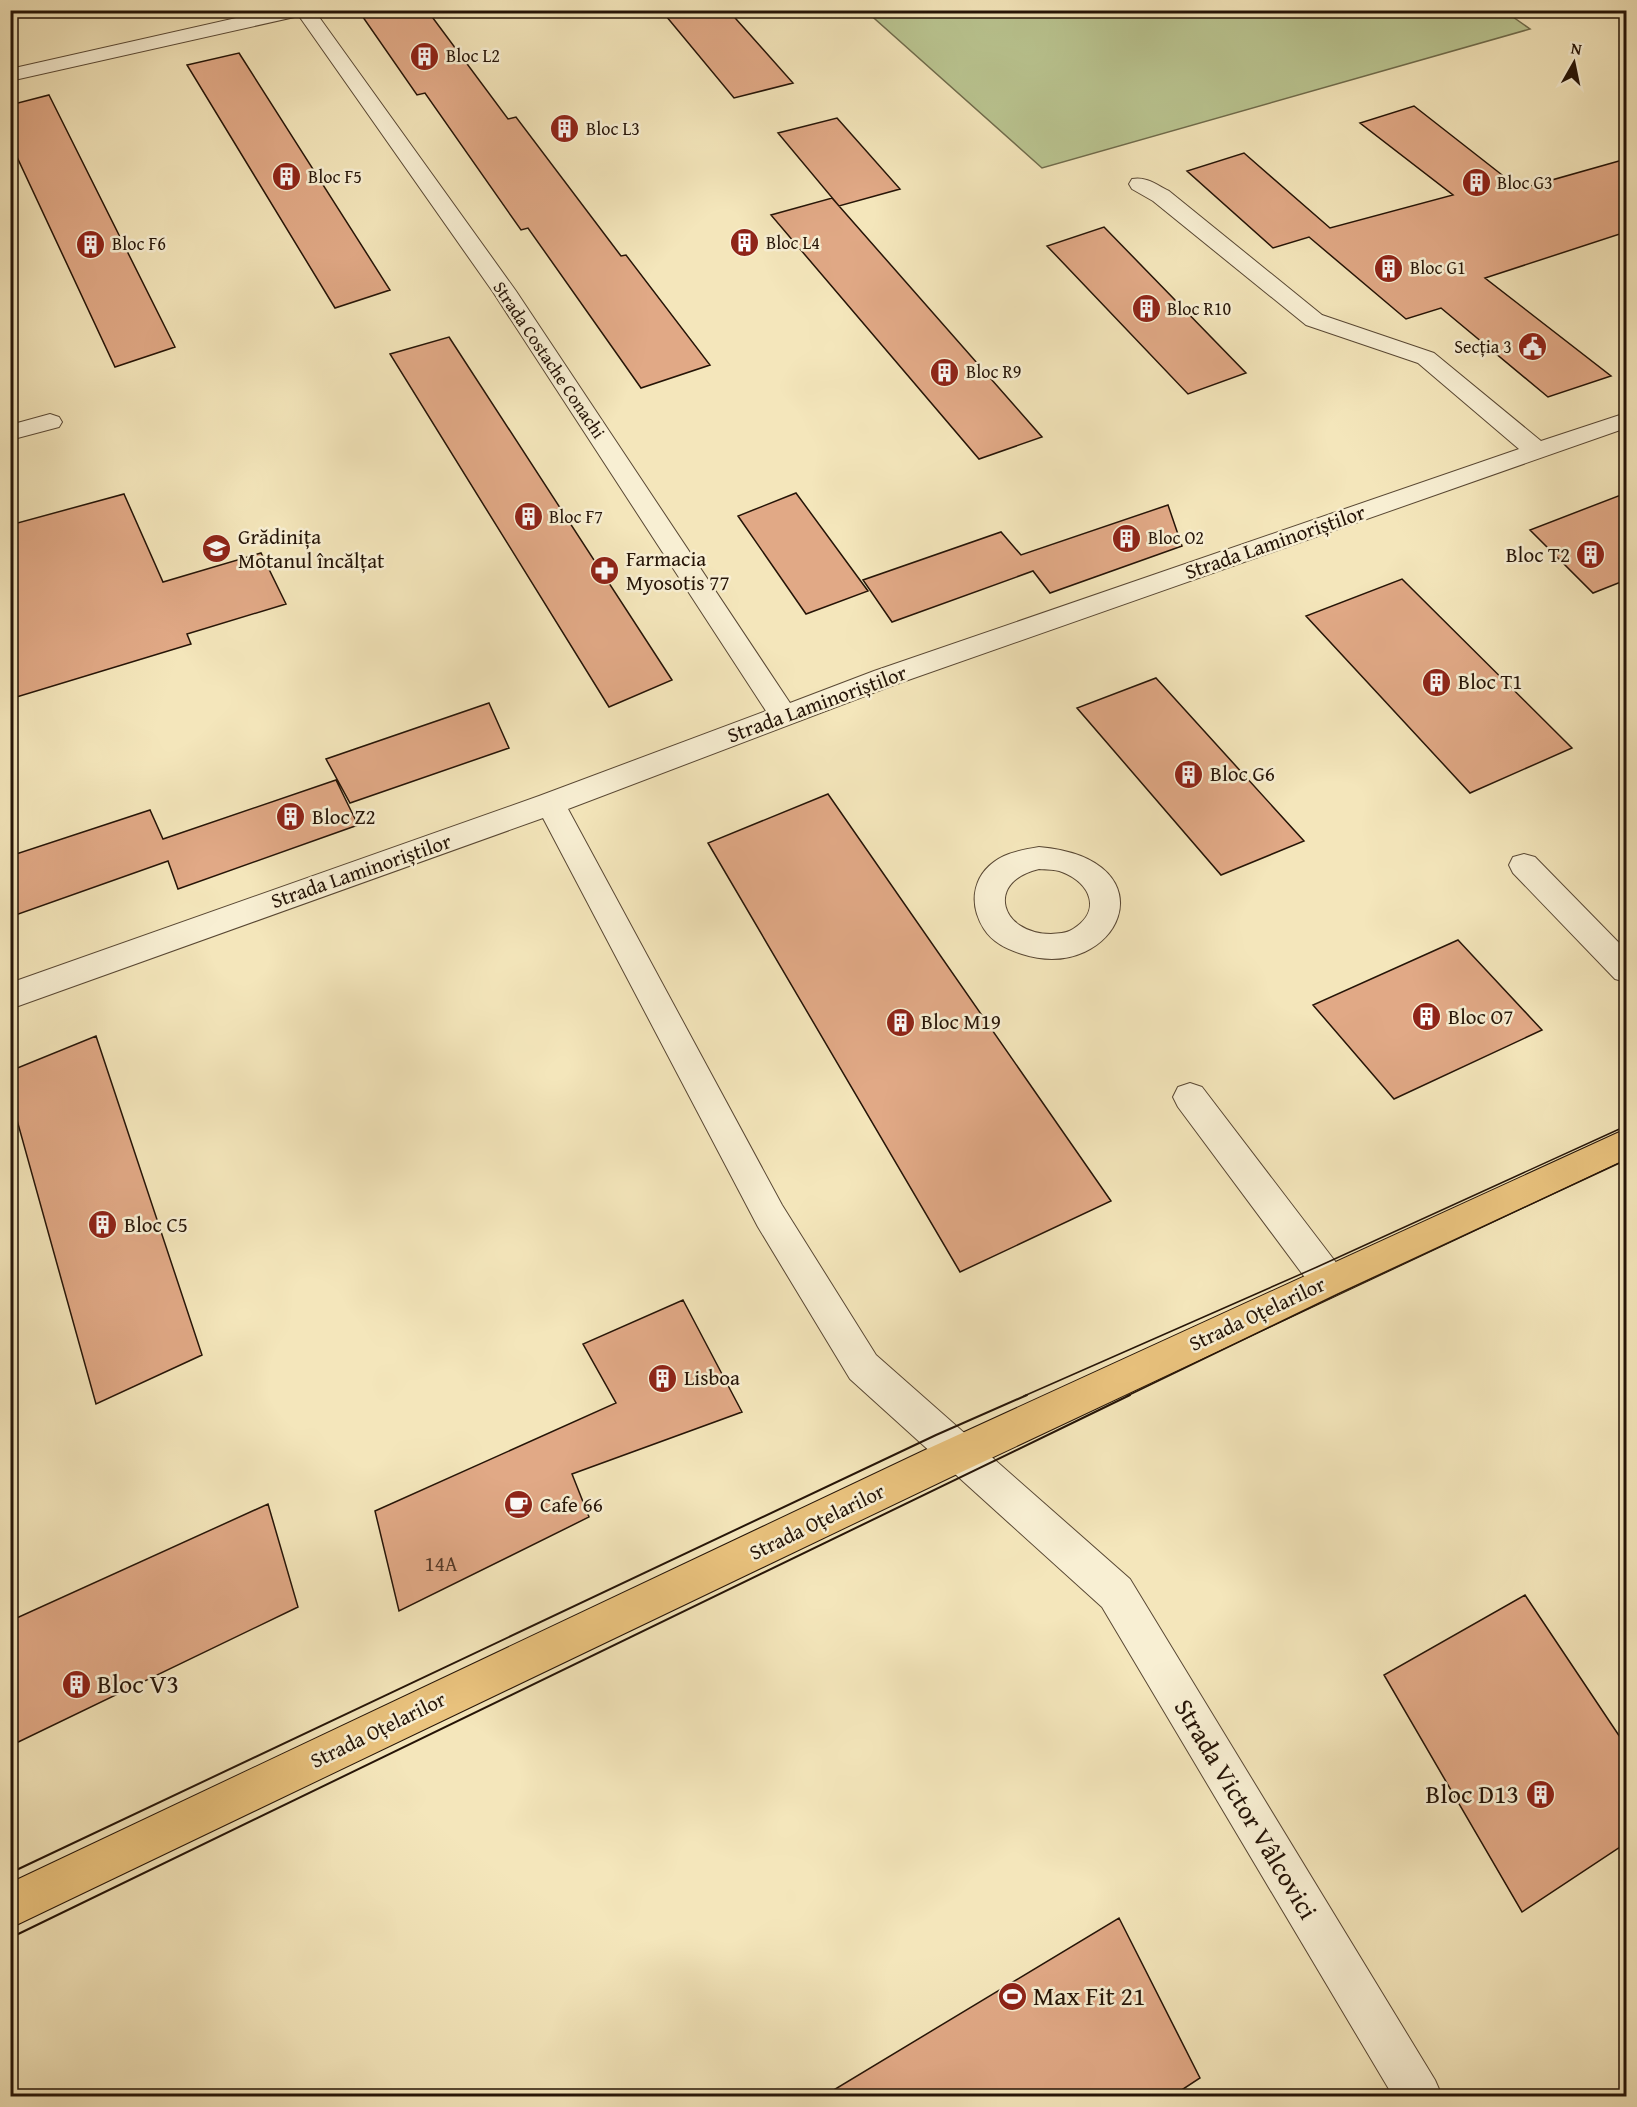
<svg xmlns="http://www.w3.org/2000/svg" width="1637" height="2107" font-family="'Gentium Book Plus',serif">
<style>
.green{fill:#bac591;stroke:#706c4c;stroke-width:1.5}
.building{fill:#e1a986;stroke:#251407;stroke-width:1.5}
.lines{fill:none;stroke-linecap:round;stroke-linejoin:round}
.minor-casing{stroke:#594834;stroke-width:2}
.major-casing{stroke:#251407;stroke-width:2}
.minor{fill:#f8efd3;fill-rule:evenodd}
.major{fill:#eac37e;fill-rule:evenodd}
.tram-far1{stroke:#251407;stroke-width:1.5}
.tram{stroke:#251407;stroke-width:2}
.labels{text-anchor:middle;stroke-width:5;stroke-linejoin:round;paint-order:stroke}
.far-poi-label{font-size:18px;fill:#251407;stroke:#f8efd3;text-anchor:start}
.far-street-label{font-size:18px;fill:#251407;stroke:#f8efd3}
.poi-label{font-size:21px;fill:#251407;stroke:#f8efd3;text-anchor:start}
.street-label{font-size:21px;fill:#251407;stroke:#f8efd3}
.near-number-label{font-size:21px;fill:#543927}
.near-poi-label{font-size:26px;fill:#251407;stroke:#f8efd3;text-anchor:start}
.near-street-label{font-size:26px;fill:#251407;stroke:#f8efd3}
</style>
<rect width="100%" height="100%" fill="#f4e6bb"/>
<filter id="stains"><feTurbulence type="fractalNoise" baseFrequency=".00333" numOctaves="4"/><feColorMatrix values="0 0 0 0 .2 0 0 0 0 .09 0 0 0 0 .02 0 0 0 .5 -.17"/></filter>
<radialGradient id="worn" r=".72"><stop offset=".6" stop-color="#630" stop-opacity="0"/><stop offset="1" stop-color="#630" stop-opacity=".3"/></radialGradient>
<path class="green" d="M 1503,10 L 1530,29 L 1042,168 L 866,11 Z"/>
<path class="building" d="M 358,10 L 427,10 L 508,119 L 516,117 L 621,256 L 626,255 L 710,365 L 641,388 L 528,228 L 521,230 L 425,93 L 417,95 Z
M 661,10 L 728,10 L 793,83 L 734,98 Z
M 239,53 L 390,290 L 335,308 L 187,65 Z
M 49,95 L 175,347 L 115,367 L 10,142 L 10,105 Z
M 1414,106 L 1520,189 L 1626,159 L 1626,232 L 1485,278 L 1611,376 L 1548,397 L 1441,308 L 1406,319 L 1309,237 L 1273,248 L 1187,171 L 1244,153 L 1330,228 L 1453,195 L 1360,123 Z
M 837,118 L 900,189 L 839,206 L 778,133 Z
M 832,198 L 1042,437 L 979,459 L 771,215 Z
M 1104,227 L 1246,373 L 1188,394 L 1047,246 Z
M 449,337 L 672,680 L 609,707 L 390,354 Z
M 796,493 L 868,591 L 806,614 L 738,516 Z
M 1626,493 L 1626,580 L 1593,593 L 1530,530 Z
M 124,494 L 163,582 L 261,553 L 286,604 L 187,634 L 191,644 L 10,699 L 10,525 Z
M 1168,505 L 1182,546 L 1050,593 L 1033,571 L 892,622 L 863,580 L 1001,532 L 1021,555 Z
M 1402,579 L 1572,748 L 1470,793 L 1306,616 Z
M 1156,678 L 1304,841 L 1221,875 L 1077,708 Z
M 489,703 L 509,748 L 350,803 L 326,759 Z
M 336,780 L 358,825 L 178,889 L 168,861 L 10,917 L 10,856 L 150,810 L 163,839 Z
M 828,794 L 1111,1201 L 960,1272 L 708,843 Z
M 1458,940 L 1542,1030 L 1394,1099 L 1313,1005 Z
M 96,1036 L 202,1355 L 96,1404 L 10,1095 L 10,1071 Z
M 683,1300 L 742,1412 L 572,1474 L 589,1517 L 399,1611 L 375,1511 L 616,1403 L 583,1344 Z
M 268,1504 L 298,1607 L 10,1746 L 10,1621 Z
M 1525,1595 L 1626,1746 L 1626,1843 L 1522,1912 L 1384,1675 Z
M 1119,1918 L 1200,2078 L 1171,2097 L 822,2097 Z"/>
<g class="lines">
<defs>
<path id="minor" d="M 272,10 L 314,10 L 516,291 L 790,703 L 874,671 L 1519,449 L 1418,363 L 1306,325 L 1153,201 L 1132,189 L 1129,184 L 1132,179 C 1146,176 1157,185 1169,191 L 1322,315 L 1434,353 L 1541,441 L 1626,413 L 1626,428 L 894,685 L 568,809 L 782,1205 L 876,1355 L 1130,1579 L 1435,2080 L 1442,2096 L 1393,2096 L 1102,1607 L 850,1379 L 758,1227 L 543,818 L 10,1009 L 10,983 L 539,796 L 766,711 L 493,292 L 299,16 L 10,81 L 10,69 Z
M 50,414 L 59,417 L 62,422 L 59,427 L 10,440 L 10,425 Z
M 1039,847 C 1176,859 1118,985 1022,954 C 1007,949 993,943 984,929 C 967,902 973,871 1004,856 C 1015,851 1027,849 1039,847 ZM 1039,869 C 1046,870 1055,869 1062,872 C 1091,883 1102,911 1073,929 C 1066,934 1058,933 1051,934 C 1001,934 984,882 1039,869 Z
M 1524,854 L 1535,857 L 1626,950 L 1626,982 L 1615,979 L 1513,873 L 1509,865 L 1513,857 Z
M 1190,1083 L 1202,1087 L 1341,1269 L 1346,1280 L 1341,1291 L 1328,1296 L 1315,1291 L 1178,1107 L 1173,1097 L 1178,1087 Z"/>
<path id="major" d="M 1626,1129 L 1626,1159 L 953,1476 L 10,1928 L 10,1883 L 925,1450 Z"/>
</defs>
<use href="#minor" class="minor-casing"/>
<use href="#major" class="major-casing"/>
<use href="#minor" class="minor"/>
<use href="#major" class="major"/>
<path class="tram-far1" d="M 1024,1396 L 1317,1267 L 1626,1126
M 1127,1396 L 1338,1294 L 1626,1160"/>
<path class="tram" d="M 10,1873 L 936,1435 L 1027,1395
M 10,1938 L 1130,1395"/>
</g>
<defs>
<symbol id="building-disc" viewBox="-11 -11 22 22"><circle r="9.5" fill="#8f2418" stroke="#f8efd3"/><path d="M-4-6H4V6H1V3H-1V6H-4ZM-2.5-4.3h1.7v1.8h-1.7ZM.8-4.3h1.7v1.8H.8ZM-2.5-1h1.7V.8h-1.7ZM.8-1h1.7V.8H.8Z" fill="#fff"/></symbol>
<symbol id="civic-disc" viewBox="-11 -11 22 22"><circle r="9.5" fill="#8f2418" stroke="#f8efd3"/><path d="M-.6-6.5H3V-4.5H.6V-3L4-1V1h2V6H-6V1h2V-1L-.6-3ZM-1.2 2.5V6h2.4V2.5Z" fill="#fff"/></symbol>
<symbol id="school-disc" viewBox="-11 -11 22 22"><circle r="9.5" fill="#8f2418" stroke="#f8efd3"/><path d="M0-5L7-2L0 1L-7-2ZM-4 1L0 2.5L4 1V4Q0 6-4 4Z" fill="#fff"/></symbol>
<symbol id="pharmacy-disc" viewBox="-11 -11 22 22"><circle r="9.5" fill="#8f2418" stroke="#f8efd3"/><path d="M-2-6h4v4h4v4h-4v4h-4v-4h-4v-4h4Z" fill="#fff"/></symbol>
<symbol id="cafe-disc" viewBox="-11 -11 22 22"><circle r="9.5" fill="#8f2418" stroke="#f8efd3"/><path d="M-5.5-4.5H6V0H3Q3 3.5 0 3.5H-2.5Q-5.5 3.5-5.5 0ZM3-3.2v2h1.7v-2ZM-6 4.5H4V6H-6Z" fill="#fff"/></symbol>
<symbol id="stadium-disc" viewBox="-11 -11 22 22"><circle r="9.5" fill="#8f2418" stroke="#f8efd3"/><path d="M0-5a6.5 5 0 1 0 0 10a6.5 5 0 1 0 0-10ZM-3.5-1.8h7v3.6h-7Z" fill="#fff"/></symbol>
</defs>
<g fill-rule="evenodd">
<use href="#building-disc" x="408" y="40" width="33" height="33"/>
<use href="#building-disc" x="548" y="112" width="33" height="33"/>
<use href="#building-disc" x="270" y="160" width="33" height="33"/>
<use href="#building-disc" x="1460" y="166" width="33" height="33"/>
<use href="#building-disc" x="728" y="226" width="33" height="33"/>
<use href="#building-disc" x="74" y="228" width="33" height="33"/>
<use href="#building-disc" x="1372" y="252" width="33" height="33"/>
<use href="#building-disc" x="1130" y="292" width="33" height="33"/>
<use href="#civic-disc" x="1516" y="330" width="33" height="33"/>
<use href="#building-disc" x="928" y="356" width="33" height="33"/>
<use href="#building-disc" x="512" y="500" width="33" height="33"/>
<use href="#building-disc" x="1110" y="522" width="33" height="33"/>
<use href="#school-disc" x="200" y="532" width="33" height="33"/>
<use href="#building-disc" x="1574" y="538" width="33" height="33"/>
<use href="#pharmacy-disc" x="588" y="554" width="33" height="33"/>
<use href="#building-disc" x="1420" y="666" width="33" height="33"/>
<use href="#building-disc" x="1172" y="758" width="33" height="33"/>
<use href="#building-disc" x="274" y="800" width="33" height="33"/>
<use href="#building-disc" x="1410" y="1000" width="33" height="33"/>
<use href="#building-disc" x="884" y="1006" width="33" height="33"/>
<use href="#building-disc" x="86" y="1208" width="33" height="33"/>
<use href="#building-disc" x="646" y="1362" width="33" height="33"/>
<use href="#cafe-disc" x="502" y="1488" width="33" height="33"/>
<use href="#building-disc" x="60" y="1668" width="33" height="33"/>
<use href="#building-disc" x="1524" y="1778" width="33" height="33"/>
<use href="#stadium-disc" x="996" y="1980" width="33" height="33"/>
</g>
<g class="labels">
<g class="far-poi-label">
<text x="446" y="62">Bloc L2</text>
<text x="586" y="135">Bloc L3</text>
<text x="308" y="183">Bloc F5</text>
<text x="1497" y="189">Bloc G3</text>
<text x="766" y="249">Bloc L4</text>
<text x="112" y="250">Bloc F6</text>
<text x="1410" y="274">Bloc G1</text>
<text x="1167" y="315">Bloc R10</text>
<text x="1512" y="353" text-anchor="end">Secția 3</text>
<text x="966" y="378">Bloc R9</text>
<text x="549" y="523">Bloc F7</text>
<text x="1148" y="544">Bloc O2</text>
</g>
<g class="far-street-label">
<text transform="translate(549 360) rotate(56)" y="6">Strada Costache Conachi</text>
</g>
<g class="poi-label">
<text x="238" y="544">Grădinița<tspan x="238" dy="24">Motanul încălțat</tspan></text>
<text x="1570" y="562" text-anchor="end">Bloc T2</text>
<text x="626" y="566">Farmacia<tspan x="626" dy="24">Myosotis 77</tspan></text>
<text x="1458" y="689">Bloc T1</text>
<text x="1210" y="781">Bloc G6</text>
<text x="312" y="824">Bloc Z2</text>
<text x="1448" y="1024">Bloc O7</text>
<text x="921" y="1029">Bloc M19</text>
<text x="124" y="1232">Bloc C5</text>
<text x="684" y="1385">Lisboa</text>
<text x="540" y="1512">Cafe 66</text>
</g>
<g class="street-label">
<text transform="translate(1275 542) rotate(-19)" y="7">Strada Laminoriștilor</text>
<text transform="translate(817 704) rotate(-20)" y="7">Strada Laminoriștilor</text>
<text transform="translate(361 871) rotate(-19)" y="7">Strada Laminoriștilor</text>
<text transform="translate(1257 1314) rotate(-25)" y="7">Strada Oțelarilor</text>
<text transform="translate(817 1522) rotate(-26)" y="7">Strada Oțelarilor</text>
<text transform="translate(378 1730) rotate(-26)" y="7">Strada Oțelarilor</text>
</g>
<g class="near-number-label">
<text x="441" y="1571">14A</text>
</g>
<g class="near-poi-label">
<text x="97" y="1693">Bloc V3</text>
<text x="1519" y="1803" text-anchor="end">Bloc D13</text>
<text x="1033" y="2005">Max Fit 21</text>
</g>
<g class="near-street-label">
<text transform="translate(1246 1809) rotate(59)" y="9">Strada Victor Vâlcovici</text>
</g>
</g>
<rect width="1637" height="2107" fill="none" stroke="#f4e6bb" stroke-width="36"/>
<rect x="12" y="12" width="1613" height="2083" fill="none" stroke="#251407" stroke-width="3"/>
<rect x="18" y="18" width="1601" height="2071" fill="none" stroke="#251407" stroke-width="1.5"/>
<g transform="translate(1574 63) rotate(9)" stroke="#f8efd3" stroke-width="4.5" paint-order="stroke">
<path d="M0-4.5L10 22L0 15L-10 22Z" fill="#251407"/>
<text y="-9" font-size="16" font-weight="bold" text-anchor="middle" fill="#251407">N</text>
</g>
<rect width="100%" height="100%" filter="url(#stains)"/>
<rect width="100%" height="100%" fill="url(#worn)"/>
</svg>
